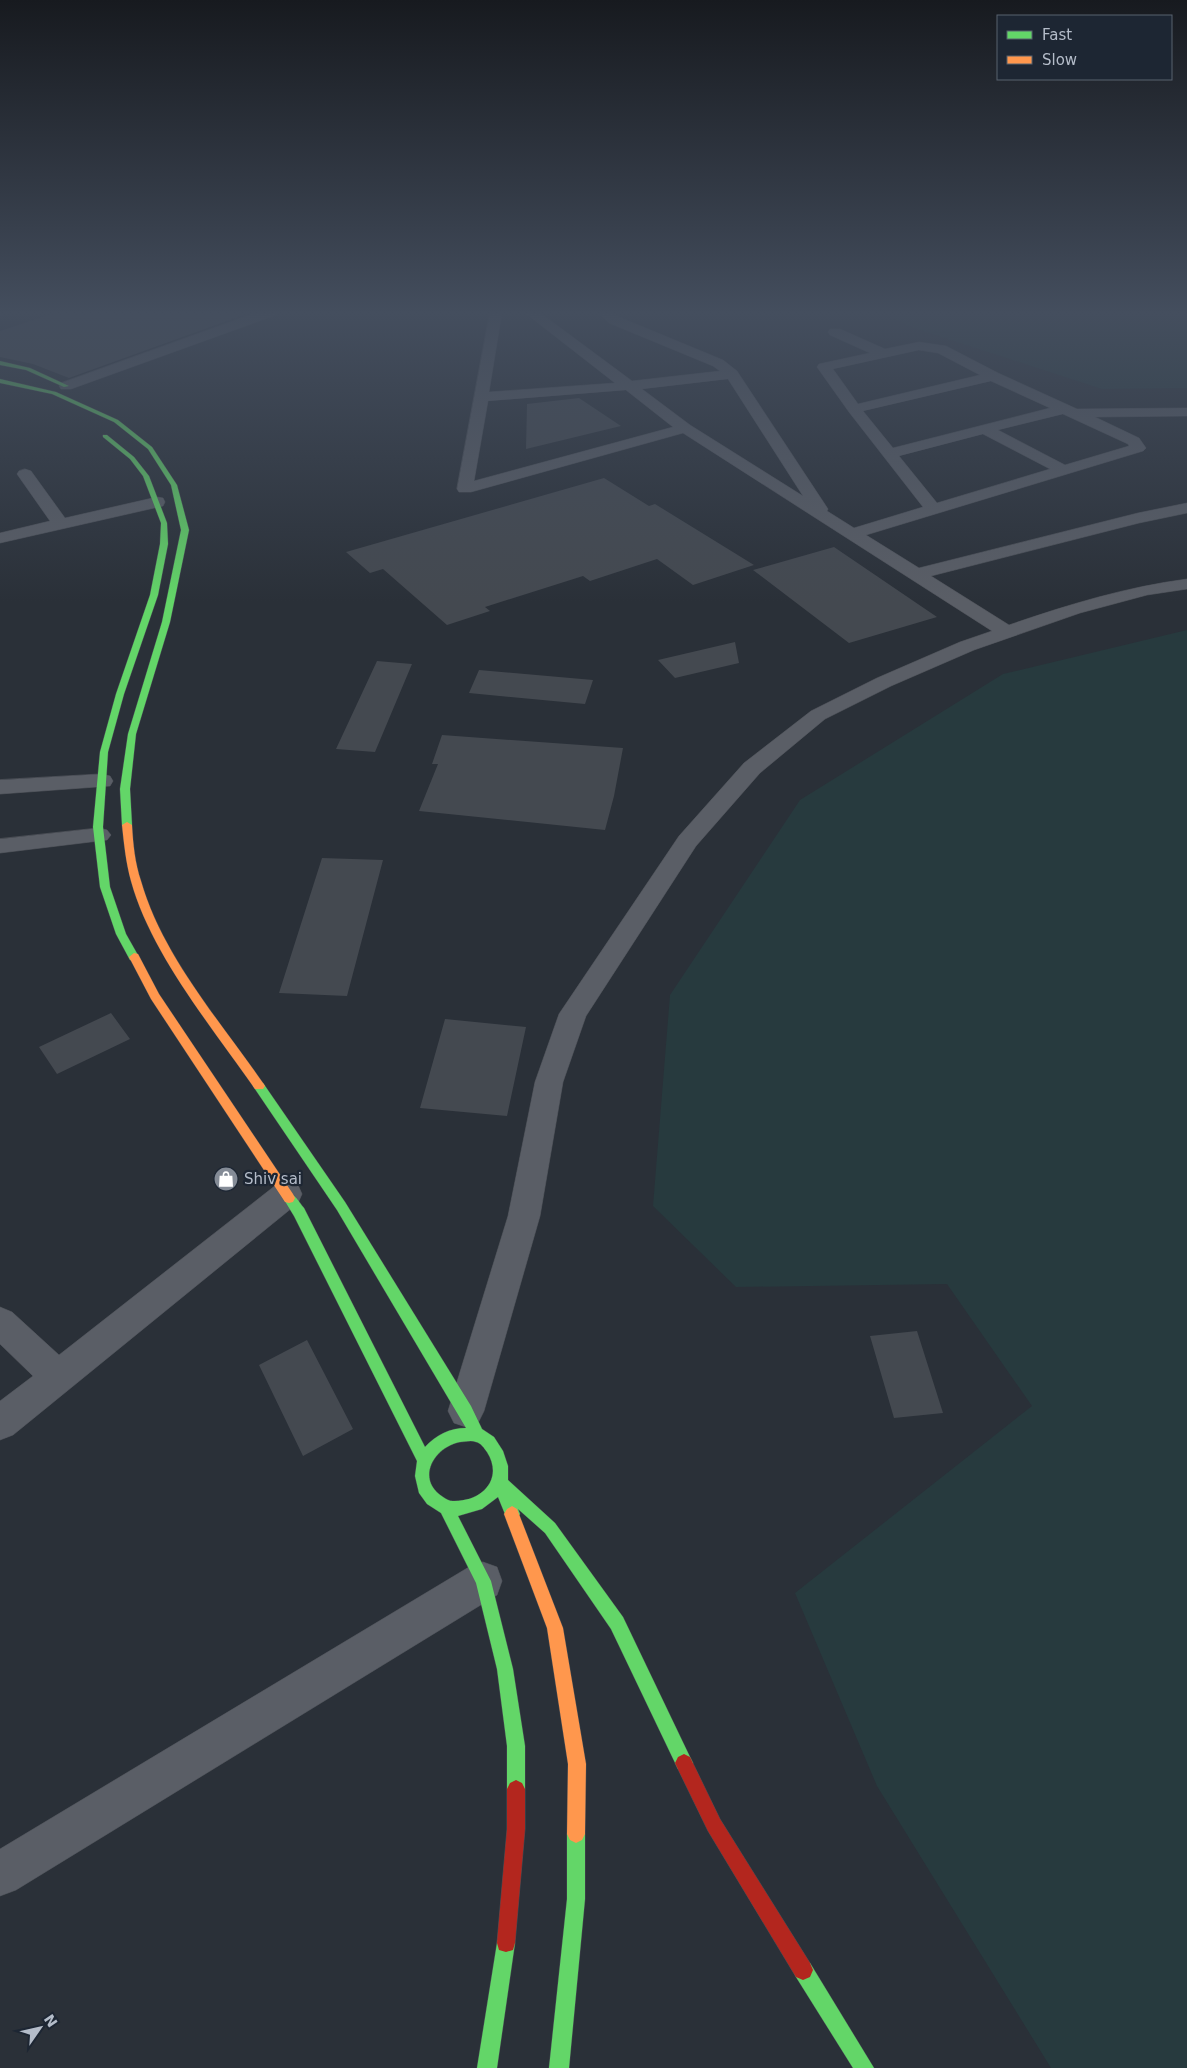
<svg xmlns="http://www.w3.org/2000/svg" width="1187" height="2068" font-family="'DejaVu Sans',sans-serif">
<style>
.green{fill:#273a3e}
.building{fill:#444950}
.lines{fill:none;stroke-linecap:round;stroke-linejoin:round}
.street-casing{stroke:#484c53;stroke-width:1}
.fast-casing{stroke:#484c53;stroke-width:1}
.slow-casing{stroke:#484c53;stroke-width:1}
.jam-casing{stroke:#484c53;stroke-width:1}
.street{fill:#5a5e66;fill-rule:evenodd}
.fast{fill:#63d668;fill-rule:evenodd}
.slow{fill:#ff974d;fill-rule:evenodd}
.jam{fill:#b3261e;fill-rule:evenodd}
.labels{text-anchor:middle;stroke-width:4.5;stroke-linejoin:round;paint-order:stroke}
.poi-label{font-size:15px;fill:#b4bcc9;stroke:#1d2633;text-anchor:start}
</style>
<rect width="100%" height="100%" fill="#2a3038"/>
<path class="green" d="M 882,312 L 1187,312 L 1187,388 L 1102,389 L 911,327 Z
M 1187,630 L 1187,2068 L 1051,2068 L 877,1786 L 795,1593 L 1032,1406 L 947,1284 L 736,1287 L 653,1206 L 670,995 L 800,800 L 1003,674 Z"/>
<path class="building" d="M 58,312 L 245,312 L 246,314 L 69,378 L 33,364 L 0,357 L 0,331 Z
M 579,398 L 621,426 L 526,449 L 527,404 Z
M 604,478 L 649,506 L 655,504 L 754,565 L 693,585 L 657,559 L 590,581 L 583,576 L 485,607 L 490,611 L 447,625 L 383,569 L 370,573 L 346,552 Z
M 834,547 L 937,617 L 849,643 L 753,570 Z
M 735,642 L 739,663 L 675,678 L 658,660 Z
M 377,661 L 412,664 L 375,752 L 336,749 Z
M 479,670 L 593,680 L 585,704 L 469,693 Z
M 442,735 L 623,748 L 614,796 L 605,830 L 419,811 L 438,764 L 432,764 Z
M 322,858 L 383,860 L 347,996 L 279,993 Z
M 111,1013 L 130,1039 L 57,1074 L 39,1047 Z
M 445,1019 L 526,1027 L 507,1116 L 420,1108 Z
M 917,1331 L 943,1413 L 894,1418 L 870,1336 Z
M 307,1340 L 353,1429 L 303,1456 L 259,1365 Z"/>
<g class="lines">
<defs>
<path id="street" d="M 0,312 L 7,312 L 0,316 Z
M 258,312 L 277,312 L 276,315 L 71,389 L 61,389 L 59,386 L 61,383 Z
M 490,312 L 502,312 L 489,392 L 615,383 L 524,312 L 539,312 L 632,381 L 720,371 L 713,366 L 609,323 L 598,312 L 612,312 L 619,317 L 723,360 L 737,371 L 828,509 L 827,511 L 854,528 L 923,507 L 849,412 L 817,367 L 819,364 L 870,353 L 830,335 L 828,332 L 830,329 L 840,329 L 885,349 L 919,342 L 946,346 L 998,373 L 1077,409 L 1187,408 L 1187,416 L 1095,417 L 1139,438 L 1146,448 L 1143,451 L 866,535 L 919,568 L 1138,513 L 1187,503 L 1187,513 L 1139,523 L 931,576 L 1009,625 C 1067,605 1126,587 1187,579 L 1187,589 L 1147,595 L 1080,613 L 974,650 L 891,686 L 825,719 L 760,773 L 696,846 L 586,1016 L 563,1082 L 540,1216 L 484,1411 L 478,1423 L 466,1427 L 454,1423 L 448,1411 L 508,1216 L 535,1082 L 559,1014 L 679,836 L 744,763 L 811,711 L 877,678 L 960,642 L 992,631 L 683,433 L 471,492 L 459,492 L 457,489 ZM 919,350 L 938,353 L 980,375 L 858,404 L 833,369 ZM 728,379 L 803,496 L 690,425 L 642,389 ZM 991,381 L 1050,408 L 893,448 L 863,411 ZM 626,390 L 673,427 L 474,481 L 488,401 ZM 1063,414 L 1128,444 L 1129,446 L 1065,465 L 998,430 ZM 983,434 L 1050,469 L 937,503 L 899,456 Z
M 25,469 L 31,471 L 65,518 L 157,497 L 163,498 L 165,502 L 163,506 L 0,543 L 0,533 L 50,521 L 17,474 L 19,471 Z
M 102,774 L 110,776 L 113,781 L 110,786 L 0,794 L 0,780 Z
M 99,828 L 107,830 L 111,835 L 107,840 L 0,853 L 0,839 Z
M 287,1181 L 298,1185 L 302,1194 L 298,1203 L 13,1435 L 0,1440 L 0,1401 L 33,1376 L 0,1344 L 0,1307 L 12,1312 L 59,1355 L 276,1185 Z
M 483,1562 L 497,1567 L 502,1581 L 497,1595 L 16,1890 L 0,1896 L 0,1849 L 469,1567 Z"/>
<path id="fast" d="M 0,361 L 30,368 L 69,386 L 64,387 L 26,370 L 0,365 Z
M 0,379 L 56,392 L 118,420 L 152,447 L 177,485 L 189,530 L 170,622 L 136,734 L 130,789 L 132,825 L 130,827 L 124,827 L 122,825 L 120,789 L 128,734 L 162,622 L 181,530 L 171,485 L 148,449 L 114,422 L 52,394 L 0,383 Z
M 103,435 L 107,435 L 134,457 L 149,476 L 167,523 L 168,544 L 158,595 L 124,694 L 108,752 L 103,827 L 110,887 L 126,934 L 139,957 L 134,961 L 130,960 L 116,934 L 100,887 L 93,827 L 100,752 L 116,694 L 150,595 L 160,544 L 161,523 L 143,476 L 130,459 L 103,437 Z
M 259,1082 L 263,1083 L 345,1202 L 471,1406 L 482,1429 L 494,1437 L 503,1451 L 508,1466 L 508,1480 L 555,1523 L 623,1617 L 690,1757 L 693,1763 L 690,1769 L 684,1772 L 678,1769 L 611,1629 L 545,1533 L 518,1509 L 520,1514 L 517,1519 L 512,1522 L 507,1519 L 498,1497 L 482,1509 L 458,1516 L 491,1581 L 513,1669 L 525,1746 L 525,1789 L 522,1795 L 516,1798 L 510,1795 L 507,1789 L 507,1746 L 497,1669 L 476,1583 L 441,1513 L 427,1504 L 419,1493 L 415,1476 L 417,1461 L 294,1216 L 283,1198 L 285,1194 C 294,1191 298,1201 304,1208 L 425,1447 C 436,1435 450,1428 466,1428 L 337,1210 L 255,1089 L 253,1086 L 255,1083 ZM 460,1442 C 465,1442 471,1440 476,1442 C 481,1443 484,1448 487,1452 C 504,1479 482,1502 453,1501 C 449,1501 446,1499 443,1497 C 415,1479 434,1447 460,1442 Z
M 576,1825 L 582,1828 L 585,1834 L 585,1899 L 569,2068 L 549,2068 L 567,1899 L 567,1834 L 570,1828 Z
M 506,1934 L 513,1936 L 515,1943 L 497,2068 L 477,2068 L 497,1943 L 499,1936 Z
M 803,1960 L 810,1963 L 874,2068 L 853,2068 L 796,1977 L 793,1970 L 796,1963 Z"/>
<path id="slow" d="M 127,822 L 132,825 C 133,844 135,863 141,881 C 162,955 220,1021 263,1083 L 265,1086 L 263,1089 L 255,1089 C 212,1027 151,954 131,881 C 126,863 124,844 122,825 Z
M 134,953 L 138,954 L 159,994 L 293,1194 L 295,1198 L 293,1202 L 289,1203 L 285,1202 L 151,999 L 129,957 Z
M 512,1506 L 517,1509 L 563,1628 L 586,1764 L 585,1834 L 582,1840 L 576,1843 L 570,1840 L 567,1834 L 568,1764 L 547,1628 L 504,1514 L 507,1509 Z"/>
<path id="jam" d="M 684,1754 L 690,1757 L 720,1819 L 810,1963 L 813,1970 L 810,1977 L 803,1980 L 796,1977 L 708,1831 L 675,1763 L 678,1757 Z
M 516,1780 L 522,1783 L 525,1789 L 525,1829 L 515,1943 L 513,1950 L 506,1952 L 499,1950 L 497,1943 L 507,1829 L 507,1789 L 510,1783 Z"/>
</defs>
<use href="#street" class="street-casing"/>
<use href="#fast" class="fast-casing"/>
<use href="#slow" class="slow-casing"/>
<use href="#jam" class="jam-casing"/>
<use href="#street" class="street"/>
<use href="#fast" class="fast"/>
<use href="#slow" class="slow"/>
<use href="#jam" class="jam"/>
</g>
<linearGradient id="sky" x2="0" y2="1"><stop stop-color="#171a1f"/><stop offset="0.52" stop-color="#444e5e"/><stop offset="1" stop-color="#444e5e" stop-opacity="0"/></linearGradient>
<rect width="1187" height="602" fill="url(#sky)"/>
<defs>
<symbol id="shop-disc" viewBox="-11 -11 22 22"><circle r="9.5" fill="#848b96" stroke="#1d2633"/><path d="M-5-2.5h2.3a2.7 3.5 0 0 1 5.4 0H5L5.5 6h-11ZM-1.5-2.5h3a1.5 2.3 0 0 0-3 0Z" fill="#fff"/></symbol>
</defs>
<g fill-rule="evenodd">
<use href="#shop-disc" x="212" y="1165" width="28" height="28"/>
</g>
<g class="labels">
<g class="poi-label">
<text x="244" y="1184">Shiv sai</text>
</g>
</g>
<rect x="997" y="15" width="175" height="65" fill="#1d2633" stroke="#59626f"/>
<rect x="1007" y="31" width="25" height="8" fill="#63d668" stroke="#59626f"/>
<text x="1042" y="40" font-size="15" fill="#b4bcc9">Fast</text>
<rect x="1007" y="56" width="25" height="8" fill="#ff974d" stroke="#59626f"/>
<text x="1042" y="65" font-size="15" fill="#b4bcc9">Slow</text>
<g transform="translate(40 2028) rotate(56)" stroke="#1d2633" stroke-width="4" paint-order="stroke">
<path d="M0-4L9 19L0 12L-9 19Z" fill="#b4bcc9"/>
<text y="-8" font-size="14" font-weight="bold" text-anchor="middle" fill="#b4bcc9">N</text>
</g>
</svg>
